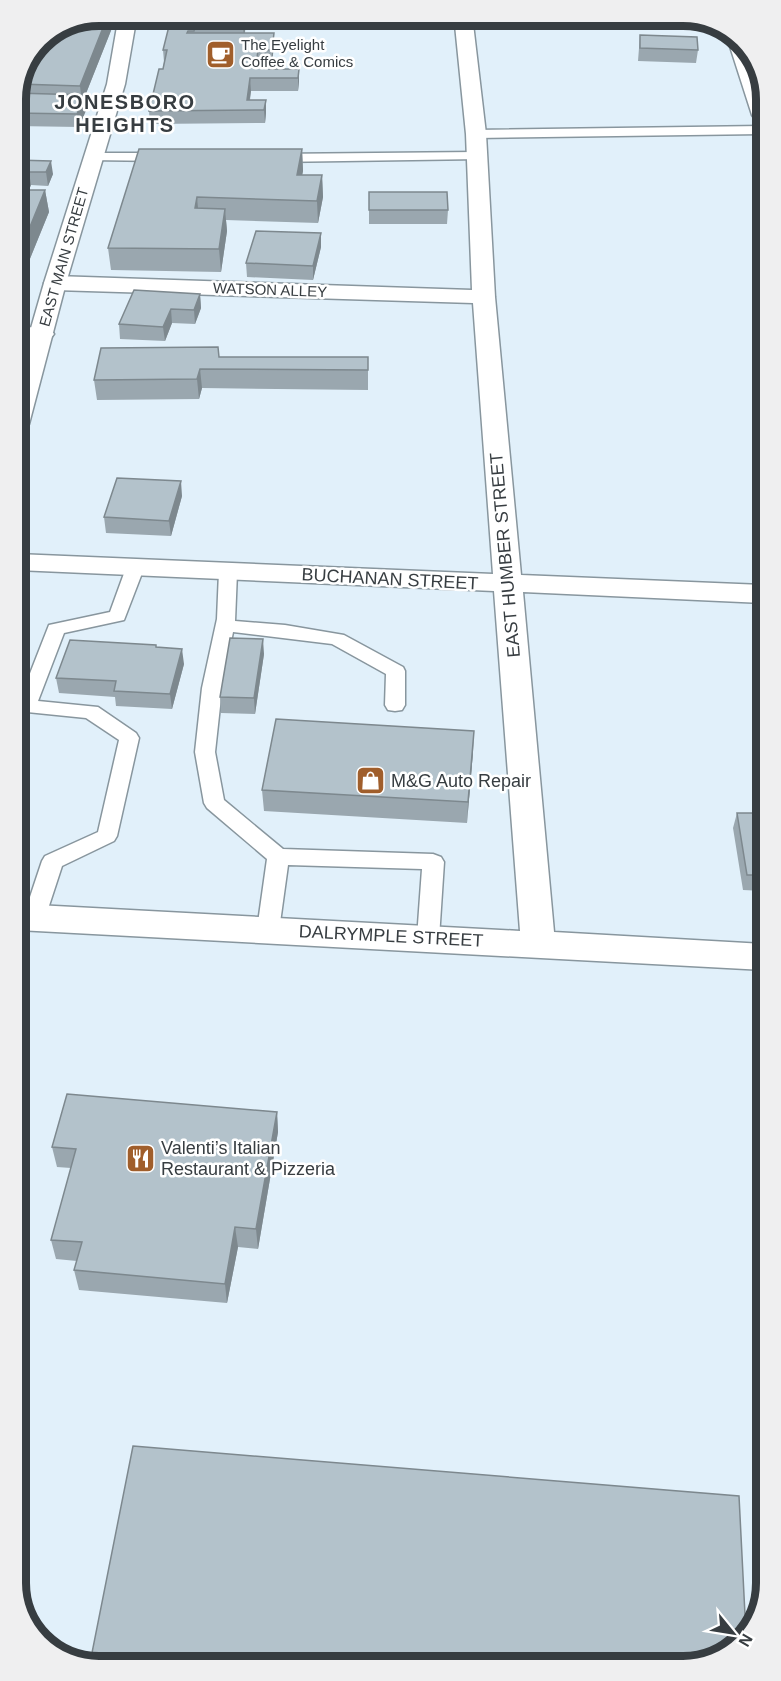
<svg xmlns="http://www.w3.org/2000/svg" width="781" height="1681" font-family="Helvetica,sans-serif">
<style>
.lines{fill:none;stroke-linecap:round;stroke-linejoin:round}
.service-casing{stroke:#88969e;stroke-width:3}
.minor-casing{stroke:#88969e;stroke-width:3}
.secondary-casing{stroke:#88969e;stroke-width:3}
.service{fill:#fff;fill-rule:evenodd}
.minor{fill:#fff;fill-rule:evenodd}
.secondary{fill:#fff;fill-rule:evenodd}
.wall{fill:#9aa7af}
.shaded-wall{fill:#7d888e}
.building{fill:#b3c2cb;stroke:#7d888e;stroke-width:1.5}
.labels{text-anchor:middle;stroke-width:5;stroke-linejoin:round;paint-order:stroke}
.far-poi-label{font-size:15px;fill:#373d41;stroke:#fff;text-anchor:start}
.far-street-label{font-size:15px;fill:#373d41;stroke:#fff}
.street-label{font-size:18px;fill:#373d41;stroke:#fff}
.poi-label{font-size:18px;fill:#373d41;stroke:#fff;text-anchor:start}
.far-district-label{font-size:20px;font-weight:bold;letter-spacing:1.5px;fill:#373d41;stroke:#fff}
.rim{fill:none;stroke:#373d41;stroke-width:8}
</style>
<rect width="100%" height="100%" fill="#e1f0fa"/>
<g class="lines">
<defs>
<path id="service" d="M 762,126 L 762,134 L 476,138 L 470,134 L 476,130 Z
M 476,152 L 482,156 L 481,159 L 275,162 L 269,158 L 275,154 Z
M 94,153 L 163,153 L 169,157 L 163,161 L 89,160 L 88,157 Z
M 135,563 L 141,564 L 144,568 L 124,620 L 64,633 L 38,701 L 98,707 L 136,733 L 139,738 L 117,836 L 114,841 L 62,866 L 45,918 L 42,924 L 34,926 L 26,924 L 23,918 L 42,861 L 45,856 L 98,832 L 119,740 L 86,718 L 17,711 L 17,699 L 20,699 L 49,625 L 110,612 L 126,568 L 129,564 Z
M 228,567 L 234,568 L 237,572 L 235,621 L 285,625 L 344,635 L 403,667 L 405,671 L 405,705 L 402,710 L 395,711 L 388,710 L 385,705 L 386,674 L 332,644 L 233,632 L 222,688 L 215,752 L 224,800 L 283,849 L 433,854 L 441,857 L 444,862 L 439,938 L 436,944 L 428,946 L 420,944 L 417,938 L 422,869 L 288,865 L 279,930 L 276,936 L 268,938 L 260,936 L 257,930 L 267,859 L 207,808 L 204,803 L 195,752 L 202,688 L 217,619 L 219,572 L 222,568 Z"/>
<path id="minor" d="M 454,15 L 472,15 L 486,134 L 495,297 L 521,575 L 763,585 L 763,603 L 523,592 L 554,932 L 764,944 L 764,970 L 18,930 L 18,904 L 520,931 L 494,591 L 17,570 L 17,554 L 493,574 L 473,303 L 55,290 L 47,288 L 44,283 L 47,278 L 55,276 L 472,290 L 466,134 Z
M 728,31 C 735,33 738,38 742,44 C 761,70 762,89 762,121 L 755,119 L 752,115 L 726,34 Z
M 16,326 L 50,329 L 54,334 L 50,339 L 42,341 L 16,340 Z"/>
<path id="secondary" d="M 119,15 L 137,15 L 125,84 L 66,283 L 29,424 L 25,429 L 16,432 L 16,380 L 44,283 L 107,84 Z"/>
</defs>
<use href="#service" class="service-casing"/>
<use href="#minor" class="minor-casing"/>
<use href="#secondary" class="secondary-casing"/>
<use href="#service" class="service"/>
<use href="#minor" class="minor"/>
<use href="#secondary" class="secondary"/>
</g>
<path class="wall" d="M 99,15 L 110,15 L 112,28 L 85,96 L 87,108 L 79,127 L 15,126 L 15,93 L 40,39 Z
M 172,15 L 246,21 L 245,33 L 274,46 L 272,62 L 271,62 L 271,69 L 299,69 L 299,81 L 298,91 L 251,91 L 250,100 L 266,100 L 266,113 L 265,123 L 150,124 L 149,111 L 163,69 L 164,62 L 163,50 L 172,26 Z
M 640,35 L 698,50 L 696,63 L 638,61 Z
M 139,149 L 302,149 L 303,171 L 302,175 L 322,175 L 323,197 L 318,223 L 226,220 L 227,231 L 221,272 L 111,270 L 108,248 Z
M 15,160 L 53,174 L 48,186 L 31,185 L 29,190 L 45,190 L 49,212 L 16,293 Z
M 369,192 L 448,210 L 447,224 L 369,224 Z
M 321,233 L 321,247 L 313,280 L 247,277 L 246,263 Z
M 200,294 L 201,308 L 195,324 L 172,323 L 165,341 L 120,339 L 119,324 Z
M 219,357 L 368,357 L 368,390 L 202,388 L 199,399 L 97,400 L 94,380 Z
M 182,496 L 171,536 L 106,533 L 104,517 Z
M 156,647 L 184,664 L 172,709 L 116,706 L 115,697 L 59,693 L 56,678 Z
M 264,654 L 255,714 L 221,713 L 220,697 Z
M 473,752 L 467,823 L 264,811 L 262,790 Z
M 737,813 L 764,813 L 764,891 L 743,890 L 733,828 Z
M 277,1112 L 278,1132 L 258,1249 L 238,1247 L 227,1303 L 79,1290 L 74,1270 L 77,1261 L 56,1259 L 51,1240 L 71,1168 L 57,1167 L 52,1147 Z"/>
<path class="shaded-wall" d="M 108,15 L 110,15 L 112,28 L 85,96 L 87,108 L 79,127 L 77,114 L 82,102 L 80,86 Z
M 245,15 L 246,15 L 246,21 L 244,39 L 243,26 Z
M 274,33 L 274,46 L 272,62 L 272,50 Z
M 299,69 L 299,81 L 298,91 L 298,78 Z
M 250,78 L 251,91 L 248,110 L 247,100 Z
M 266,100 L 266,113 L 265,123 L 264,110 Z
M 302,149 L 303,171 L 298,197 L 297,175 Z
M 51,161 L 53,174 L 48,186 L 46,172 Z
M 29,172 L 31,185 L 25,198 L 23,184 Z
M 322,175 L 323,197 L 318,223 L 317,201 Z
M 45,190 L 49,212 L 16,293 L 16,261 Z
M 197,197 L 199,219 L 195,208 Z
M 225,209 L 227,231 L 221,272 L 219,249 Z
M 321,233 L 321,247 L 313,280 L 313,266 Z
M 200,294 L 201,308 L 195,324 L 194,310 Z
M 171,309 L 172,323 L 165,341 L 163,327 Z
M 200,369 L 202,388 L 199,399 L 197,379 Z
M 181,481 L 182,496 L 171,536 L 169,521 Z
M 263,639 L 264,654 L 255,714 L 254,698 Z
M 182,649 L 184,664 L 172,709 L 170,694 Z
M 474,731 L 473,752 L 467,823 L 468,802 Z
M 277,1112 L 278,1132 L 258,1249 L 256,1229 Z
M 235,1227 L 238,1247 L 227,1303 L 225,1284 Z"/>
<path class="building" d="M 99,15 L 108,15 L 80,86 L 19,84 L 40,39 Z
M 172,15 L 245,15 L 243,26 L 195,27 L 194,31 L 188,31 L 187,33 L 274,33 L 272,50 L 258,50 L 257,58 L 271,58 L 269,69 L 299,69 L 298,78 L 250,78 L 247,100 L 266,100 L 264,110 L 149,111 L 159,69 L 163,69 L 167,50 L 163,50 L 169,26 L 180,26 L 182,17 L 171,17 Z
M 640,35 L 697,37 L 698,50 L 640,48 Z
M 15,93 L 85,95 L 77,114 L 15,113 Z
M 139,149 L 302,149 L 297,175 L 322,175 L 317,201 L 197,197 L 195,208 L 225,209 L 219,249 L 108,248 Z
M 15,160 L 51,161 L 46,172 L 29,172 L 23,184 L 15,184 Z
M 15,190 L 45,190 L 16,261 Z
M 369,192 L 447,192 L 448,210 L 369,210 Z
M 256,231 L 321,233 L 313,266 L 246,263 Z
M 134,290 L 200,294 L 194,310 L 171,309 L 163,327 L 119,324 Z
M 218,347 L 219,357 L 368,357 L 368,370 L 200,369 L 197,379 L 94,380 L 101,348 Z
M 117,478 L 181,481 L 169,521 L 104,517 Z
M 230,638 L 263,639 L 254,698 L 220,697 Z
M 70,640 L 156,645 L 156,647 L 182,649 L 170,694 L 114,691 L 116,681 L 56,678 Z
M 276,719 L 474,731 L 468,802 L 262,790 Z
M 737,813 L 764,813 L 764,875 L 747,875 Z
M 67,1094 L 277,1112 L 256,1229 L 235,1227 L 225,1284 L 74,1270 L 82,1242 L 51,1240 L 76,1149 L 52,1147 Z
M 133,1446 L 739,1496 L 746,1635 L 710,1661 L 93,1666 L 65,1655 L 91,1658 Z"/>
<defs>
<symbol id="cafe-square" viewBox="-11 -11 22 22"><rect x="-9" y="-9" width="18" height="18" rx="4" fill="#a05e2b" stroke="#fff"/><path d="M-5.5-4.5H6V0H3Q3 3.5 0 3.5H-2.5Q-5.5 3.5-5.5 0ZM3-3.2v2h1.7v-2ZM-6 4.5H4V6H-6Z" fill="#fff"/></symbol>
<symbol id="shop-square" viewBox="-11 -11 22 22"><rect x="-9" y="-9" width="18" height="18" rx="4" fill="#a05e2b" stroke="#fff"/><path d="M-5-2.5h2.3a2.7 3.5 0 0 1 5.4 0H5L5.5 6h-11ZM-1.5-2.5h3a1.5 2.3 0 0 0-3 0Z" fill="#fff"/></symbol>
<symbol id="restaurant-square" viewBox="-11 -11 22 22"><rect x="-9" y="-9" width="18" height="18" rx="4" fill="#a05e2b" stroke="#fff"/><path d="M-5-6h1v4h1v-4h1v4h1v-4h1v5L-1.5 .5V6h-2V.5L-5-1ZM5-6V6H3V1.5H1.5Q1.5-4 5-6Z" fill="#fff"/></symbol>
</defs>
<g fill-rule="evenodd">
<use href="#cafe-square" x="204" y="38" width="33" height="33"/>
<use href="#shop-square" x="354" y="764" width="33" height="33"/>
<use href="#restaurant-square" x="124" y="1142" width="33" height="33"/>
</g>
<g class="labels">
<g class="far-poi-label">
<text x="241" y="50">The Eyelight<tspan x="241" dy="17">Coffee &amp; Comics</tspan></text>
</g>
<g class="far-street-label">
<text transform="translate(64 257) rotate(-74)" y="5">EAST MAIN STREET</text>
<text transform="translate(270 290) rotate(2)" y="5">WATSON ALLEY</text>
</g>
<g class="street-label">
<text transform="translate(505 555) rotate(-95)" y="6">EAST HUMBER STREET</text>
<text transform="translate(390 579) rotate(3)" y="6">BUCHANAN STREET</text>
<text transform="translate(391 936) rotate(3)" y="6">DALRYMPLE STREET</text>
</g>
<g class="poi-label">
<text x="391" y="787">M&amp;G Auto Repair</text>
<text x="161" y="1154">Valenti’s Italian<tspan x="161" dy="21">Restaurant &amp; Pizzeria</tspan></text>
</g>
<g class="far-district-label">
<text x="125" y="109">JONESBORO<tspan x="125" dy="23">HEIGHTS</tspan></text>
</g>
</g>
<path d="M0 0H781V1681H0ZM99 26H683A73 73 0 0 1 756 99V1583A73 73 0 0 1 683 1656H99A73 73 0 0 1 26 1583V99A73 73 0 0 1 99 26Z" fill="#efeff0" fill-rule="evenodd"/>
<path class="rim" d="M99 26H683A73 73 0 0 1 756 99V1583A73 73 0 0 1 683 1656H99A73 73 0 0 1 26 1583V99A73 73 0 0 1 99 26Z"/>
<g transform="translate(733 1633) rotate(120)" stroke="#ffffff" stroke-width="4.5" paint-order="stroke">
<path d="M0-4.5L10 22L0 15L-10 22Z" fill="#373d41"/>
<text y="-9" font-size="16" font-weight="bold" text-anchor="middle" fill="#373d41">N</text>
</g>
</svg>
